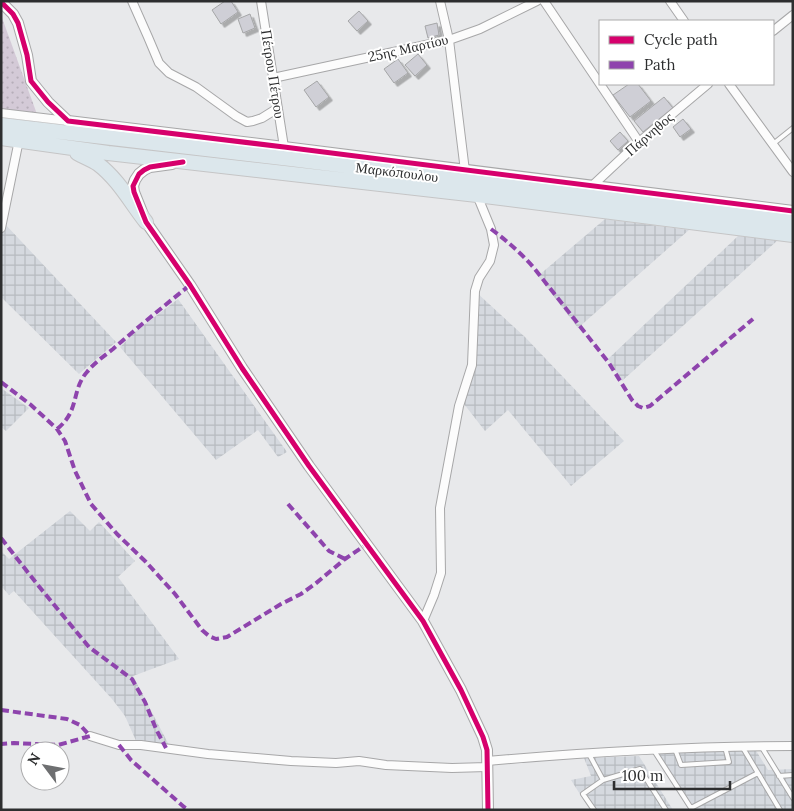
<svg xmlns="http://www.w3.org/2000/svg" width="794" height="811" font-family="Lora,serif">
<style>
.industrial{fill:url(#industrial-grid)}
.grass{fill:url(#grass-dots)}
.building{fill:#cfcfd6;stroke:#a5a6a7;filter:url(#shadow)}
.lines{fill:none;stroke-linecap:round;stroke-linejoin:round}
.service-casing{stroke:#a7a7a8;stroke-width:6}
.minor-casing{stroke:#a7a7a8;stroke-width:10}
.tertiary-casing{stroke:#a7a7a8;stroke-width:12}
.trunk-casing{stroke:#c5c5c6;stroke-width:16}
.service{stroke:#fcfcfc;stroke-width:4}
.minor{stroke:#fcfcfc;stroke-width:8}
.tertiary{stroke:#fcfcfc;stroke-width:10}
.trunk{stroke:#dce7ec;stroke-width:14}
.quiet{stroke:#8e44ad;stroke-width:4;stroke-dasharray:8 4;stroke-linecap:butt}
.cycleway-casing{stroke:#fff;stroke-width:8}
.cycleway{stroke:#d6006c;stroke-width:5}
.labels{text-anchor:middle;stroke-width:4;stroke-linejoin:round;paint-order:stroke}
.street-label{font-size:14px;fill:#2d2e2f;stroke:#fff}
</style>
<defs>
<pattern id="industrial-grid" width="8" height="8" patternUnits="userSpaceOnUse" patternTransform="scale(1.25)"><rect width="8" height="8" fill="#d5d9df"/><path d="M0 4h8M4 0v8" fill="none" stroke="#b7bbc0"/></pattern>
<pattern id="grass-dots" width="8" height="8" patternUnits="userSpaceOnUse" patternTransform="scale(1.25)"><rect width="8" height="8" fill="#d4cad7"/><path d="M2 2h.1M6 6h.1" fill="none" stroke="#b6aeb9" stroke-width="1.8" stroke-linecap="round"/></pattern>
<filter id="shadow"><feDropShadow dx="3.5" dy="3.5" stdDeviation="0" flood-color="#0004"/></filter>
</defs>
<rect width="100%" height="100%" fill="#e8e9eb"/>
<path class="industrial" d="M 605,219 L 689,230 L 578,328 L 538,276 Z
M 4,223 L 116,342 L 79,374 L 1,297 L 1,235 Z
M 738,236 L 778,240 L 622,381 L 608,359 Z
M 476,292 L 525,337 L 624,441 L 571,486 L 508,410 L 485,431 L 464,404 L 474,365 Z
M 178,299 L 287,452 L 278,457 L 258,430 L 216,460 L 120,347 L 135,332 Z
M 1,388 L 29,408 L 6,431 L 1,427 Z
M 70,511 L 90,531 L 99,522 L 135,561 L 118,577 L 179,659 L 133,676 L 170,747 L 137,743 L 125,716 L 112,699 L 14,591 L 9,595 L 1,586 L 1,551 L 9,559 Z
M 755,749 L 768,770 L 793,769 L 793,810 L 689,810 L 652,752 Z
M 639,756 L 673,810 L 590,810 L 571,780 L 591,776 L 584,758 Z"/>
<path class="grass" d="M 1,15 L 38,117 L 1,113 Z"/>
<path class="building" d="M 225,1 L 231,1 L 238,12 L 221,24 L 212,10 Z
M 359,11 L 368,21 L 357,31 L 348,21 Z
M 250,14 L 255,28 L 243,33 L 238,19 Z
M 437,23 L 439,35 L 428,38 L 425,26 Z
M 418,54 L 427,65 L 415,76 L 405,65 Z
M 398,59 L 408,73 L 394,83 L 384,69 Z
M 317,81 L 329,97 L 316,107 L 304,90 Z
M 629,84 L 638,84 L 651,101 L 630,117 L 613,95 Z
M 664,97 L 673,108 L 643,132 L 634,121 Z
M 683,119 L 691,129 L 680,137 L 673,127 Z
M 620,132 L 628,141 L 618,150 L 610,141 Z"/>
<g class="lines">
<defs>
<path id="service" d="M 773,144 L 793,128
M 761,746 L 793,798
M 743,748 L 780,810
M 653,749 L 691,808
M 675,749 L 681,765 L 729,762 L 725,747
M 589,754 L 603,780
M 779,776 L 793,775
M 691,808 L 758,773
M 594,810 L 583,794 L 603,780 L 640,769 L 666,810"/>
<path id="minor" d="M 132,1 L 148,37 L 159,63 L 169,73 L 196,87 L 236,116 L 247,122 L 253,121 L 262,118 L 278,108
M 261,1 L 284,147
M 440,1 L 449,40 L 465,171
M 544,1 L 639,142
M 670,1 L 684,21
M 773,31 L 793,15
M 273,78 L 449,40 L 480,29 L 537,1
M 729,84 L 793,172
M 1,113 L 68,121
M 592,186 L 639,142 L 708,84
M 1,228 L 19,140
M 423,621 L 434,595 L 441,573 L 440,508 L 459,406 L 472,365 L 475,291 L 479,278 L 490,261 L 494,245 L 491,229 L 477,195
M 90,736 L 119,745 L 141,745 L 208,754 L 291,761 L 336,763 L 359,761 L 386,765 L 452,768 L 487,767
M 487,761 C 588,752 691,746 793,746"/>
<path id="tertiary" d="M 1,2 L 13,14 L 18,23 L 27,55 L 31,81 L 48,102 L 68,121 L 284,147 L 793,211
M 172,164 L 150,167 L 144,170 L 139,174 L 135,180 L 133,186 L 134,192 L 146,222 L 190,285 L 242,368 L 309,466 L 423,621 L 461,690 L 483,737 L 487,750 L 488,810"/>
<path id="trunk" d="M 1,125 L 291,159 L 793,222
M 1,138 L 108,153 L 477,195 L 793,235
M 77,153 C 84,157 92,160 98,164 C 118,179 131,203 146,222"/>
</defs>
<use href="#service" class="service-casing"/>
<use href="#minor" class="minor-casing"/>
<use href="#tertiary" class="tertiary-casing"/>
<use href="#trunk" class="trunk-casing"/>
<use href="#service" class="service"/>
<use href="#minor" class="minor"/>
<use href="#tertiary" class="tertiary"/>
<use href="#trunk" class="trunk"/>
<path class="quiet" d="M 491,229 C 507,241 521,253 534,268 L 609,363 L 632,400 L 638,406 L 643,408 L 650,406 L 753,319
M 1,382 L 31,405 L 57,429 L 65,441 L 75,471 L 91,504 L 117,534 L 146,562 L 175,594 L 202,630 L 209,636 L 216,639 L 227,637 L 281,604 L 301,594 L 315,584 L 345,559 L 367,544
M 57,429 C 80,411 71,390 87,372 C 94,363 104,356 113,349 C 138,327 164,306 190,285
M 288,504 L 329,551 L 345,559
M 1,538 L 37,584 L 89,647 L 132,679 L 145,702 L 156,729 L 166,748
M 1,710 L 67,719 L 80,725 L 90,736 L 58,745 L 14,743 L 1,744
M 119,745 L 131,760 L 184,807 L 189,810"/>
<defs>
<path id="cycleway" d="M 1,2 L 13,14 L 18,23 L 27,55 L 31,81 L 48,102 L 68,121 L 284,147 L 793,211
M 183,162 L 150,167 L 144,170 L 139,174 L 133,186 L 134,192 L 146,222 L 190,285 L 242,368 L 309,466 L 423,621 L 461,690 L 483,737 L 487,750 L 488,810"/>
</defs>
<use href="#cycleway" class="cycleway-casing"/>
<use href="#cycleway" class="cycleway"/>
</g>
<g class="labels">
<g class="street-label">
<text transform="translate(408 48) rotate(-13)" y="5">25ης Μαρτίου</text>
<text transform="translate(273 74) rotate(81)" y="5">Πέτρου Πέτρου</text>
<text transform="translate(649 134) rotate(-41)" y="5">Πάρνηθος</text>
<text transform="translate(397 172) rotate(7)" y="5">Μαρκόπουλου</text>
</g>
</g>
<rect width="794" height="811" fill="none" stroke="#2d2e2f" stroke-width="5"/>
<rect x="599" y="20" width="175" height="65" fill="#ffffff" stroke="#ababac"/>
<rect x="609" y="36" width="25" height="8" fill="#d6006c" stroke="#ababac"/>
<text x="644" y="45" font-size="15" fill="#2d2e2f">Cycle path</text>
<rect x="609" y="61" width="25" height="8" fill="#8e44ad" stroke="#ababac"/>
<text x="644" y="70" font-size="15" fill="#2d2e2f">Path</text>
<g transform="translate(45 766) rotate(302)"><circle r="24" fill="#ffffff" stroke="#ababac"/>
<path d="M0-4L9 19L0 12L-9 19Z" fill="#6e6f71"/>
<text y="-8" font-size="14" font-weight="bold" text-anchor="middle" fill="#2d2e2f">N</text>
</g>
<path d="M614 781v8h116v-8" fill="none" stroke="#2d2e2f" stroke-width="2.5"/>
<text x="622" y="781" font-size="15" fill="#2d2e2f" stroke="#ffffff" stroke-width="4" paint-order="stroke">100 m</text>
</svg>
